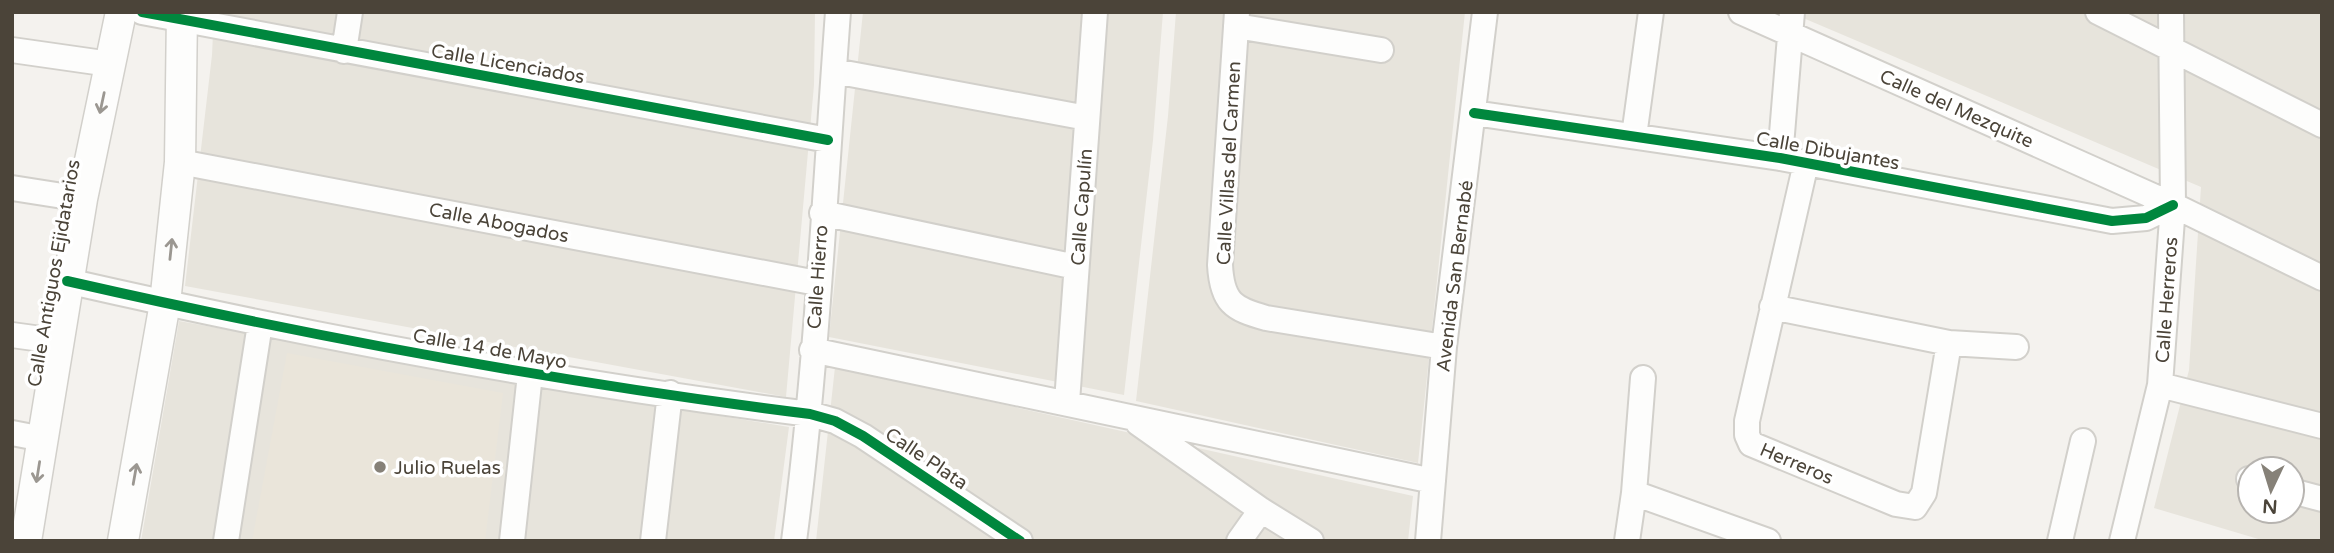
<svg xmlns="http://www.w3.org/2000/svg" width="2334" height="553" font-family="'Varela Round',sans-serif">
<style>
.residential{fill:#e7e4dc;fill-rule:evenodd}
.education{fill:#eae5da}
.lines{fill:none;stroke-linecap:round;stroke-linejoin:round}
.minor-casing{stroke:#d2d0cb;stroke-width:28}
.tertiary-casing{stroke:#d2d0cb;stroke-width:33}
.minor{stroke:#fdfdfc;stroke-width:24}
.tertiary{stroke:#fdfdfc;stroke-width:30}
.cycleway-casing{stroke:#fff;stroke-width:15}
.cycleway{stroke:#00873e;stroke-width:10}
.oneway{stroke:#9b9791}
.poi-dot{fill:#868178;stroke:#fff;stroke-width:2.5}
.labels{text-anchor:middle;stroke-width:7;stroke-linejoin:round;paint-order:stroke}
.street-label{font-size:19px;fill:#4b4439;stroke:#fff}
.poi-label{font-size:19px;fill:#4b4439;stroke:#fff;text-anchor:start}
</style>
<rect width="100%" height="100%" fill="#f4f2ee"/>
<path class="residential" d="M 214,12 L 815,12 L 814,85 L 786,397 L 185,286 L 212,55 Z
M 863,12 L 1163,12 L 1153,140 L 1124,395 L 829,337 Z
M 1176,12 L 1465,12 L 1418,463 L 1136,401 L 1168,116 Z
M 1789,12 L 2322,12 L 2322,541 L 2265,541 L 2154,508 L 2189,370 L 2201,187 ZM 2250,469 L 2292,469 L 2292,511 L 2250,511 Z
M 179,321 L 555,389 L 789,427 L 774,541 L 141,541 Z
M 835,367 L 1413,496 L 1408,541 L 816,541 Z"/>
<path class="education" d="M 287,353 L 503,393 L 485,541 L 252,541 Z"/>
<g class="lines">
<defs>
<path id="minor" d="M 142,12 L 828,140
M 1237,12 L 1220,265 C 1222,302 1233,309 1266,318 L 1444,347
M 1741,12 L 2173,205 L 2322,278
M 2098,12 L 2322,125
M 1236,26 L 1381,50
M 12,50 L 110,64
M 344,51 L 350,12
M 834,71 L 1087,118
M 1474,113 L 1780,158 L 2112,221 L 2146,218 L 2173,205
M 1634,136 L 1651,12
M 1780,158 L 1792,12
M 180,162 L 817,283
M 1806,163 L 1747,421 L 1747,435 L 1751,444 L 1896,504 L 1915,507 L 1924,493 L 1949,343
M 12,188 L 82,199
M 822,213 L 1076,267
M 67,281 C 313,337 560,383 810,414 L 835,421 L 863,436 L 1020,541
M 1772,307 L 1949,343 L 2016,347
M 12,335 L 56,341
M 812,350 L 1433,481
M 2160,385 L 2322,426
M 1067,402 L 1095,12
M 1138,423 L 1261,510 L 1311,541
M 12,433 L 43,439
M 2249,479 L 2250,479
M 2292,491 L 2322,499
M 1634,493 L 1768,541
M 226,541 L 260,324
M 512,541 L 530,374
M 653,541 L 670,393
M 794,541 C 817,366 825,188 838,12
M 1239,541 L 1261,510
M 1428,541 L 1444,347 L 1485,12
M 1627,541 L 1634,493 L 1643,378
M 2060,541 L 2083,441
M 2122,541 L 2160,385 L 2173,205 L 2171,12"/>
<path id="tertiary" d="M 26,541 L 82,199 L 121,12
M 123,541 L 165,303 L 180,162 L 182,12"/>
</defs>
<use href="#minor" class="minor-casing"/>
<use href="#tertiary" class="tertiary-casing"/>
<use href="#minor" class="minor"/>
<use href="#tertiary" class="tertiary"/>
<defs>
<path id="cycleway" d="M 142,12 L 828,140
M 1474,113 L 1780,158 L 2112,221 L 2146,218 L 2173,205
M 67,281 C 313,337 560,383 810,414 L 835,421 L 863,436 L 1020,541"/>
</defs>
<use href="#cycleway" class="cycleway-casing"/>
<use href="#cycleway" class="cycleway"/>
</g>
<defs><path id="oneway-shaft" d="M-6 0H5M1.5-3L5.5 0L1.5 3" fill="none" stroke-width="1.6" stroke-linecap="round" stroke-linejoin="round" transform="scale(1.75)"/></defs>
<g class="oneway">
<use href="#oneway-shaft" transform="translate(102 103) rotate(102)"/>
<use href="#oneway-shaft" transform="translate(171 249) rotate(-84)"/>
<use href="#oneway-shaft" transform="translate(38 472) rotate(99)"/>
<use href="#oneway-shaft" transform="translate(135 474) rotate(-80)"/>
</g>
<circle class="poi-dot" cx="380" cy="467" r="7"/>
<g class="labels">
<g class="street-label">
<text transform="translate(508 63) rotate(10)" y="7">Calle Licenciados</text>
<text transform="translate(1957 108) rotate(24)" y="7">Calle del Mezquite</text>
<text transform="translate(1828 150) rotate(10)" y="7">Calle Dibujantes</text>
<text transform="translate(1228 163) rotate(-87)" y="7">Calle Villas del Carmen</text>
<text transform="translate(1081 207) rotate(-86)" y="7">Calle Capulín</text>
<text transform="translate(499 222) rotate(11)" y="7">Calle Abogados</text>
<text transform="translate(53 273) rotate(-80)" y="7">Calle Antiguos Ejidatarios</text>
<text transform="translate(1454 276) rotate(-83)" y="7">Avenida San Bernabé</text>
<text transform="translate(817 277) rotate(-86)" y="7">Calle Hierro</text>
<text transform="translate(2166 300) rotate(-86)" y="7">Calle Herreros</text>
<text transform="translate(490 348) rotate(10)" y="7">Calle 14 de Mayo</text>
<text transform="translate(927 458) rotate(34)" y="7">Calle Plata</text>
<text transform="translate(1797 463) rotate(23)" y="7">Herreros</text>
</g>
<g class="poi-label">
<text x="394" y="474">Julio Ruelas</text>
</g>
</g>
<rect width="2334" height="553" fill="none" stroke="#4b4439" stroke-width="28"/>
<g transform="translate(2271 490) rotate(184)"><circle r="33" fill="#ffffff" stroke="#b7b4b0" stroke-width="2"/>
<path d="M0-5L12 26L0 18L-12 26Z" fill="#868178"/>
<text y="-10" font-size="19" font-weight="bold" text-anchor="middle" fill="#4b4439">N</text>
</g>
</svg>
